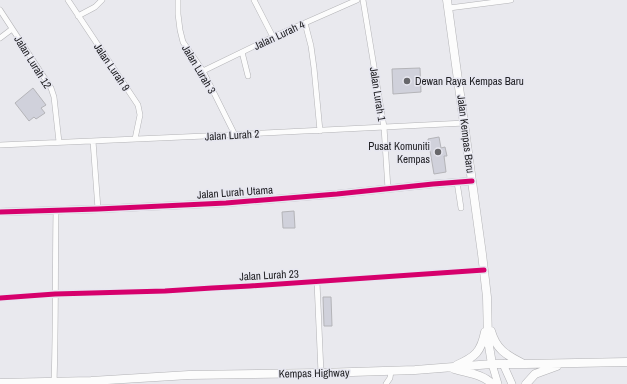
<svg xmlns="http://www.w3.org/2000/svg" width="627" height="384" font-family="'Archivo Narrow',sans-serif">
<style>
.building{fill:#d0d1db;stroke:#b4b4b8}
.lines{fill:none;stroke-linecap:round;stroke-linejoin:round}
.street-casing{stroke:#b3b3b6;stroke-width:6}
.secondary-casing{stroke:#b3b3b6;stroke-width:8}
.primary-casing{stroke:#b3b3b6;stroke-width:9}
.street{stroke:#fcfcfc;stroke-width:5}
.secondary{stroke:#fcfcfc;stroke-width:7}
.primary{stroke:#fcfcfc;stroke-width:8}
.cycleway-casing{stroke:#e7e7f0;stroke-width:8}
.cycleway{stroke:#d6006c;stroke-width:5}
.poi-dot{fill:#67676b;stroke:#e7e7f0;stroke-width:1.5}
.labels{text-anchor:middle;stroke-width:3;stroke-linejoin:round;paint-order:stroke}
.street-label{font-size:11px;fill:#212124;stroke:#e7e7f0}
.poi-label{font-size:11px;fill:#212124;stroke:#e7e7f0;text-anchor:start}
</style>
<rect width="100%" height="100%" fill="#e9e9ee"/>
<path class="building" d="M 420,68 L 421,92 L 393,94 L 392,69 Z
M 33,88 L 46,105 L 41,108 L 45,113 L 36,119 L 34,117 L 29,121 L 15,103 Z
M 439,137 L 441,148 L 445,147 L 447,156 L 444,156 L 446,172 L 434,174 L 428,139 Z
M 294,211 L 295,228 L 283,228 L 282,212 Z
M 323,297 L 331,297 L 332,326 L 324,326 Z"/>
<g class="lines">
<defs>
<path id="street" d="M 68,0 L 138,105 L 140,115 L 135,139
M 178,0 L 178,14 L 180,30 L 183,42 L 203,71 L 235,135
M 254,0 L 273,37
M 363,0 L 384,127 L 388,189
M 449,8 L 511,0
M 0,10 L 51,88 L 54,97 L 59,142
M 78,16 L 95,7 L 102,0
M 305,23 L 311,46 L 314,68 L 320,131
M 0,38 L 12,29
M 242,52 L 248,76
M 203,71 L 273,37 L 357,0
M 93,141 L 98,209
M 0,145 L 205,136 L 465,123
M 457,182 L 461,208
M 317,282 L 321,373
M 0,298 L 55,294 L 165,291 L 212,288 L 250,286 L 484,270
M 54,383 C 56,326 55,268 56,211
M 386,384 L 390,378 L 391,371"/>
<path id="secondary" d="M 0,212 L 98,209 L 226,203 L 337,194 L 433,184 L 472,181
M 492,364 L 498,384
M 503,364 L 512,384"/>
<path id="primary" d="M 447,0 L 482,254 L 487,297 L 488,340 L 492,364
M 491,331 C 496,349 506,355 522,363
M 457,365 C 475,357 481,352 485,332
M 454,369 C 467,373 483,374 492,384
M 0,383 L 91,381 L 189,375 L 321,373 L 415,370 L 492,364 L 525,364 L 627,362
M 526,384 L 535,374 L 557,366"/>
</defs>
<use href="#street" class="street-casing"/>
<use href="#secondary" class="secondary-casing"/>
<use href="#primary" class="primary-casing"/>
<use href="#street" class="street"/>
<use href="#secondary" class="secondary"/>
<use href="#primary" class="primary"/>
<defs>
<path id="cycleway" d="M 0,212 L 98,209 L 226,203 L 337,194 L 433,184 L 472,181
M 0,298 L 55,294 L 165,291 L 212,288 L 250,286 L 484,270"/>
</defs>
<use href="#cycleway" class="cycleway-casing"/>
<use href="#cycleway" class="cycleway"/>
</g>
<g class="poi-dot">
<circle cx="407" cy="81" r="4"/>
<circle cx="438" cy="152" r="4"/>
</g>
<g class="labels">
<g class="street-label">
<text transform="translate(279 35) rotate(-25)" y="4">Jalan Lurah 4</text>
<text transform="translate(33 62) rotate(58)" y="4">Jalan Lurah 12</text>
<text transform="translate(112 67) rotate(56)" y="4">Jalan Lurah 9</text>
<text transform="translate(199 69) rotate(59)" y="4">Jalan Lurah 3</text>
<text transform="translate(378 94) rotate(81)" y="4">Jalan Lurah 1</text>
<text transform="translate(466 134) rotate(83)" y="4">Jalan Kempas Baru</text>
<text transform="translate(232 135) rotate(-3)" y="4">Jalan Lurah 2</text>
<text transform="translate(235 192) rotate(-4)" y="4">Jalan Lurah Utama</text>
<text transform="translate(269 275) rotate(-3)" y="4">Jalan Lurah 23</text>
<text transform="translate(314 373) rotate(-1)" y="4">Kempas Highway</text>
</g>
<g class="poi-label">
<text x="415" y="85">Dewan Raya Kempas Baru</text>
<text x="430" y="150" text-anchor="end">Pusat Komuniti<tspan x="430" dy="13">Kempas</tspan></text>
</g>
</g>
</svg>
